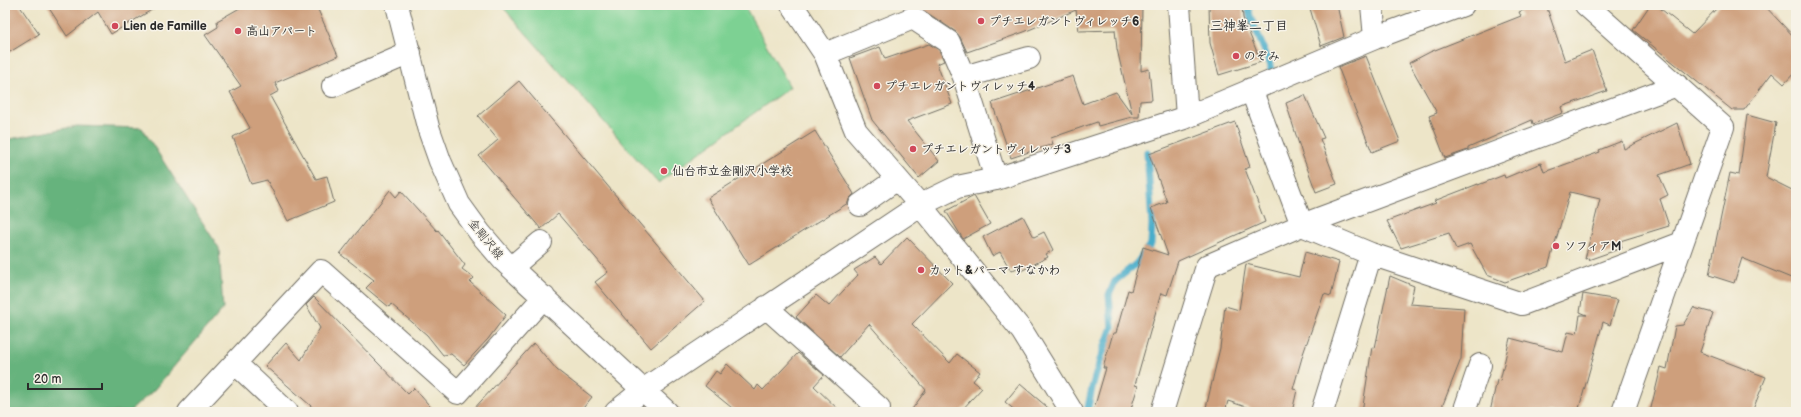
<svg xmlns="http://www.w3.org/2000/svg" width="1801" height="417" font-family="'Balsamiq Sans','Klee One',sans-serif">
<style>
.green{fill:#7dd193;stroke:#547e5f}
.forest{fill:#66b37d;stroke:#486f54}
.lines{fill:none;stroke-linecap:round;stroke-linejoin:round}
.stream{stroke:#4aadca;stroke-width:7}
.building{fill:#ce9f7c}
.minor-casing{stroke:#6f6c62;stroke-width:24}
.minor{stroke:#fff;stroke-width:22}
.poi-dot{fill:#d1495b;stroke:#f7f3e8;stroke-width:1.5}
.labels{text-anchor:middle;stroke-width:3;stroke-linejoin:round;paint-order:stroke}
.poi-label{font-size:12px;font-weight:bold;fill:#2b2b2b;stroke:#f7f3e8;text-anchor:start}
.street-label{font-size:12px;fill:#2b2b2b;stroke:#f7f3e8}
.neighbourhood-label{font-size:13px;font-weight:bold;fill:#2b2b2b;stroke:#f7f3e8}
</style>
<rect width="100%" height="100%" fill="#f7f3e8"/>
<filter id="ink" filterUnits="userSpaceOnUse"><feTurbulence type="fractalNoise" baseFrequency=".025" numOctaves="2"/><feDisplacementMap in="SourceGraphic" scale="8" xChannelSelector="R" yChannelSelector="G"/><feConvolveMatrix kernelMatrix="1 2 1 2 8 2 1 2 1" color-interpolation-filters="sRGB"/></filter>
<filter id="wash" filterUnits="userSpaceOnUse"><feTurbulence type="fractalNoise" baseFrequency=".012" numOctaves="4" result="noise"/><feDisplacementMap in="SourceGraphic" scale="16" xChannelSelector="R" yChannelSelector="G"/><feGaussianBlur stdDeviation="0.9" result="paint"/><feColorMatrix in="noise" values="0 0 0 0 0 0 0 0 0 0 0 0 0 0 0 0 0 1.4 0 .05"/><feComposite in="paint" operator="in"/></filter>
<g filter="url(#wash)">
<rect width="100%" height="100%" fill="#ede5c8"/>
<path class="green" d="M 501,5 L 744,5 L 790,87 L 658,183 Z"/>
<path class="forest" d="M 77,126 L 142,128 L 219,248 L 223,309 L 153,391 L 129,412 L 5,412 L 5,140 Z"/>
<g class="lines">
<path class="stream" d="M 1248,5 L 1250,16 L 1271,66 L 1270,75 L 1268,76
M 1087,412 L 1092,388 L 1100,360 L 1112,327 L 1109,295 L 1115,281 L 1136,264 L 1151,244 L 1152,224 L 1147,152"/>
</g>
<g id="blocks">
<path class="building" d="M 5,5 L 19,5 L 39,34 L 5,55 Z
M 47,5 L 160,5 L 111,34 L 98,12 L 67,36 Z
M 245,5 L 316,5 L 338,56 L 275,83 L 279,91 L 270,96 L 316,179 L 327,176 L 334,202 L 288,221 L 267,180 L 251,184 L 233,137 L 250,128 L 230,92 L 241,86 L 205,35 L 218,27 L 217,21 Z
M 913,5 L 1142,5 L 1141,71 L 1149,69 L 1152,100 L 1140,101 L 1139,117 L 1132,117 L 1098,126 L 1097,122 L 1051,138 L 1053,144 L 1011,158 L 992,103 L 1073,76 L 1083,104 L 1116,92 L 1132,114 L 1117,49 L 1115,30 L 1079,31 L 1076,10 L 1024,32 L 967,52 L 960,37 L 956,32 L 920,8 Z
M 1209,5 L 1242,5 L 1243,18 L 1261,62 L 1219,75 L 1210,43 Z
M 1309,5 L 1337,5 L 1344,37 L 1321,46 Z
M 1535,5 L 1546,5 L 1565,61 L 1592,50 L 1607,91 L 1561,107 L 1563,113 L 1533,124 L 1532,120 L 1468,148 L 1468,150 L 1445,158 L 1429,116 L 1437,113 L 1409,63 L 1430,52 L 1521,16 L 1519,12 Z
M 1650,5 L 1656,5 L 1692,34 L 1720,5 L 1764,5 L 1796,39 L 1796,71 L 1784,84 L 1772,73 L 1744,110 L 1732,110 L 1633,30 Z
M 929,44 L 939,50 L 944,61 L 937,64 L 952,104 L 907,121 L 939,161 L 919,178 L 872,120 L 850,58 L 880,47 L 885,59 Z
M 1366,56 L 1400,141 L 1372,152 L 1338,67 Z
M 519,81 L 705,301 L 651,348 L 595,282 L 608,272 L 558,214 L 541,229 L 479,156 L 498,140 L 478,116 Z
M 1305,95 L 1324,138 L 1320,139 L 1337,184 L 1316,192 L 1302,154 L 1286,103 Z
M 1747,115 L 1776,123 L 1766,177 L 1796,192 L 1796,280 L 1742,258 L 1734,283 L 1709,275 L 1730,173 L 1739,175 Z
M 1235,122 L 1250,167 L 1245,169 L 1265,222 L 1178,261 L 1167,295 L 1161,293 L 1135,385 L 1138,386 L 1130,412 L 1093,412 L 1106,368 L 1103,368 L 1113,333 L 1116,333 L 1128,290 L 1131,291 L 1143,247 L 1168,255 L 1151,208 L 1167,202 L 1149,154 Z
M 1677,123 L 1690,164 L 1659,175 L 1668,195 L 1660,199 L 1669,226 L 1620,241 L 1622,248 L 1588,260 L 1589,258 L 1585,259 L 1600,199 L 1570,192 L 1548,267 L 1505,282 L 1487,275 L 1470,244 L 1456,249 L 1449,233 L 1401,248 L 1387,221 L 1436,203 L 1434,201 L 1478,184 L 1478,185 L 1504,175 L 1505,178 L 1541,163 L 1544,172 L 1600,152 L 1599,150 L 1622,141 L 1624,149 Z
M 815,131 L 854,194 L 849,199 L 848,203 L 749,265 L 708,198 Z
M 390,190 L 396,197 L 401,191 L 437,231 L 438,230 L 465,265 L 462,269 L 474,278 L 470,282 L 506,315 L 488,339 L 464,365 L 451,354 L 443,355 L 427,335 L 391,304 L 389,307 L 366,288 L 374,280 L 340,254 Z
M 974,196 L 990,224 L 963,239 L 946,211 Z
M 1023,216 L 1034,237 L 1044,232 L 1053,250 L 1046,254 L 1048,257 L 1021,271 L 1019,267 L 1011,271 L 1000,252 L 992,256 L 983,237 Z
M 907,237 L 952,283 L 912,324 L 950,363 L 957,354 L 980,372 L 973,381 L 982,388 L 960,412 L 910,412 L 926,390 L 869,324 L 840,357 L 796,317 L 816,295 L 829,306 L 858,275 L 854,270 L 875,257 L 881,264 Z
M 1305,252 L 1339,262 L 1331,296 L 1324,294 L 1303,354 L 1293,389 L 1297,390 L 1292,412 L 1261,412 L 1228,401 L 1225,412 L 1205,412 L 1220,348 L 1225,306 L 1239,310 L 1246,264 L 1299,277 Z
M 1390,276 L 1414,286 L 1410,304 L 1464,308 L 1461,359 L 1440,412 L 1362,412 L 1372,347 L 1375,348 Z
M 1583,294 L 1618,300 L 1610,325 L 1603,322 L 1578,412 L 1490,412 L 1497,380 L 1500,381 L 1510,338 L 1563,352 L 1568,332 L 1577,334 L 1580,315 L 1587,315 L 1580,312 Z
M 314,297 L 408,394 L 414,388 L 435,412 L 318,412 L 265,366 L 286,343 L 301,360 L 320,328 L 306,305 Z
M 1694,307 L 1694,308 L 1713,313 L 1700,352 L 1766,377 L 1752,412 L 1650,412 L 1661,367 L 1667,369 L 1675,326 L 1683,325 Z
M 534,343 L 557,370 L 592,397 L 580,412 L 471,412 Z
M 798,353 L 824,375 L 814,386 L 841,412 L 737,412 L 705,386 L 716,371 L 720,374 L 727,364 L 755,390 L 758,385 L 763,390 Z
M 1020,384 L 1053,412 L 1017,412 L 1005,402 Z"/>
</g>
</g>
<g filter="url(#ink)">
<use href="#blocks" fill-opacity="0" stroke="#6f6c62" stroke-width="1"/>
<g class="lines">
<defs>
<path id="minor" d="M 397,5 L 428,127 L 440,161 L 459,204 L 480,233 L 504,261 L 643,390 L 616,412
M 792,5 L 825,54 L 856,131 L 920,205 L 1022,331 L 1072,412
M 1179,5 L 1187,117
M 1372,5 L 1375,38
M 1586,5 L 1723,127 L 1623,412
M 825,54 L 913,18 L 949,42 L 964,77 L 996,179
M 964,77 L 1029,58
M 333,86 L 410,53
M 1251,89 L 1302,225 L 1371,254 L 1522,304 L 1682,243
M 860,205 L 897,179
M 513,269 L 519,261 L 541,242
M 766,307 L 879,408
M 235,363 L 287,412
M 189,412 L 321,271 L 458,393 L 544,297
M 667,412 L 643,390 L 920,205 L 957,187 L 996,179 L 1187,117 L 1375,38 L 1463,5
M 1162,412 L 1207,266 L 1302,225 L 1677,85
M 1322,412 L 1371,254
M 1464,412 L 1480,365"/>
</defs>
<use href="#minor" class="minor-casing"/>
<use href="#minor" class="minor"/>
</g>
</g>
<g class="poi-dot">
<circle cx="981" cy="21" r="4"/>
<circle cx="115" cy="26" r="4"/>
<circle cx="238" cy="31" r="4"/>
<circle cx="1236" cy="56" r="4"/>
<circle cx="877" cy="86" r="4"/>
<circle cx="913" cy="149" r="4"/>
<circle cx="664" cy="171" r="4"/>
<circle cx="1556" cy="246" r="4"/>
<circle cx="921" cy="270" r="4"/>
</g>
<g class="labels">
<g class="poi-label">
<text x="989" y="25">プチエレガントヴィレッチ6</text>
<text x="123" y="30">Lien de Famille</text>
<text x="246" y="35">高山アパート</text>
<text x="1244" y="60">のぞみ</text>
<text x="885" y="90">プチエレガントヴィレッチ4</text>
<text x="921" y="153">プチエレガントヴィレッチ3</text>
<text x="672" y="175">仙台市立金剛沢小学校</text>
<text x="1564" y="250">ソフィアM</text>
<text x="929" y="274">カット&amp;パーマ すなかわ</text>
</g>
<g class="street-label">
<text transform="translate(486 239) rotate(51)" y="4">金剛沢線</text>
</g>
<g class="neighbourhood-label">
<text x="1249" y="30">三神峯二丁目</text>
</g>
</g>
<rect width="1801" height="417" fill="none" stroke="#f7f3e8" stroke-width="20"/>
<path d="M28 383v6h74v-6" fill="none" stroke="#2b2b2b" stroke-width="2"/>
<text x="34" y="383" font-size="12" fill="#2b2b2b" stroke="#f7f3e8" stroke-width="3" paint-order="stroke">20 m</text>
</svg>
